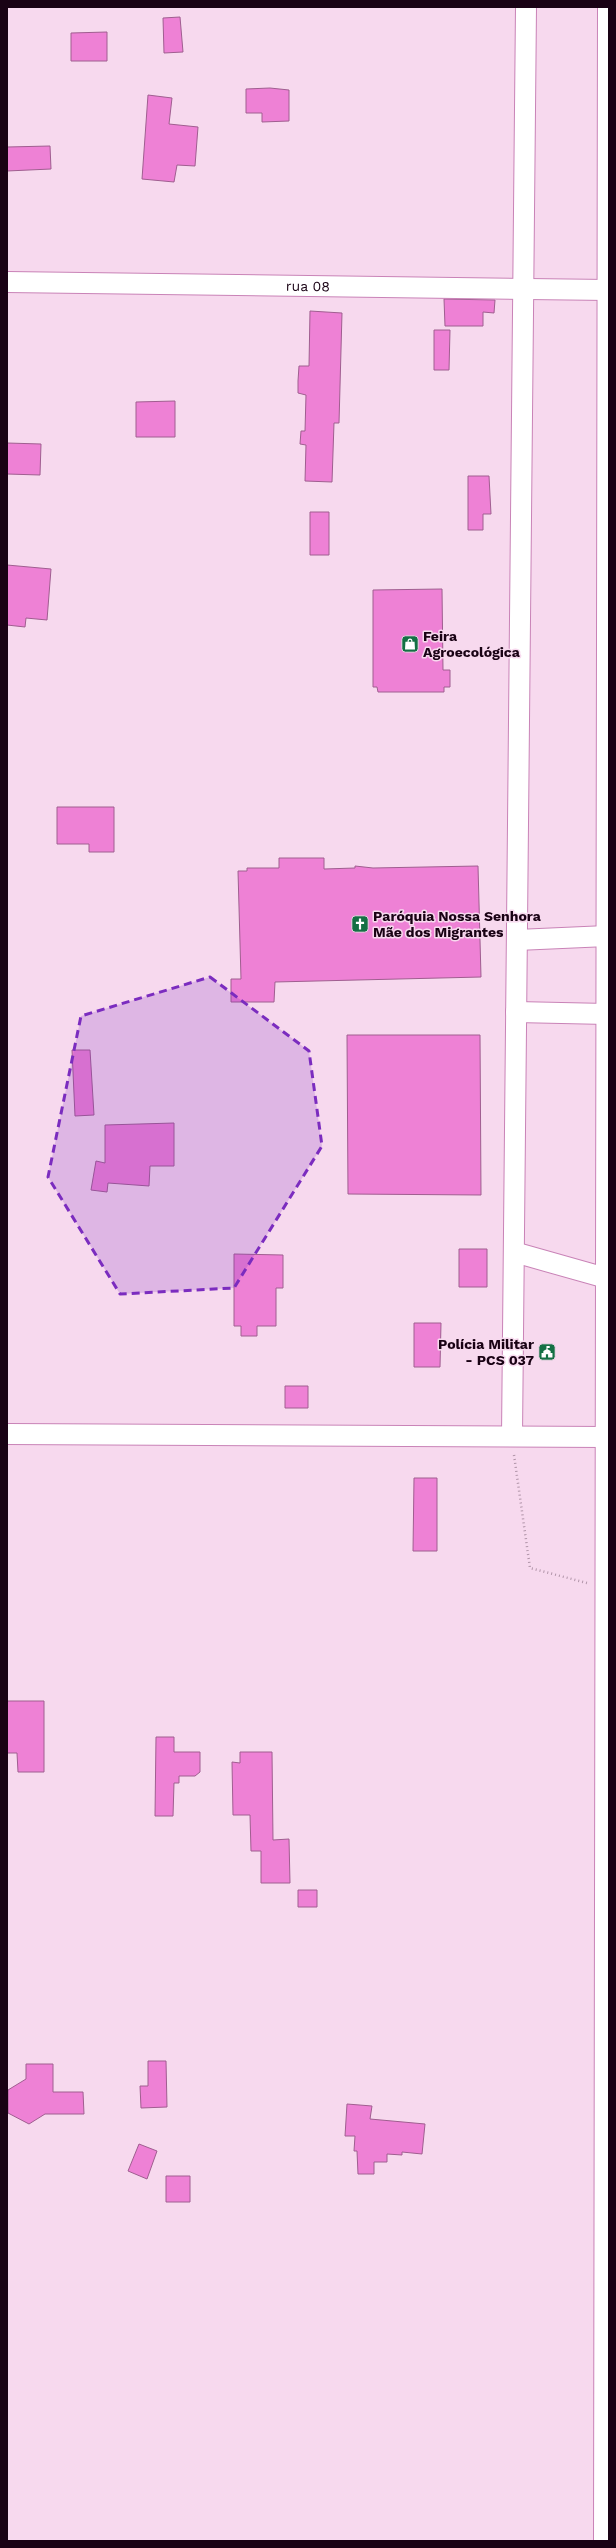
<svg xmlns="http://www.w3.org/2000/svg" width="616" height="2548" font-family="'Work Sans',sans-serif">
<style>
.building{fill:#ee81d5;stroke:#a05e90}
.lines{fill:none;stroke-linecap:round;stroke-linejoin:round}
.street-casing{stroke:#c983b7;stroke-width:22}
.secondary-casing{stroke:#c983b7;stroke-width:24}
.path{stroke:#b195a9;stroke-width:2.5;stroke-dasharray:1 3;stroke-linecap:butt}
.street{stroke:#fff;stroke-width:20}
.secondary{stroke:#fff;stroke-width:22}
.marked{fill:#7b2cbf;fill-opacity:0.2;stroke:#7b2cbf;stroke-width:3;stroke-dasharray:8 5;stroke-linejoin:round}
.labels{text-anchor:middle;stroke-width:3;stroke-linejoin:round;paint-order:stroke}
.street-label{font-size:14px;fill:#190214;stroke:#f7d9ee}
.poi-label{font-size:14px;font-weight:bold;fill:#190214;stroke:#f7d9ee;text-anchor:start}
</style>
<rect width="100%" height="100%" fill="#f7d9ee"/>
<path class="building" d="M 180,17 L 183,52 L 164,53 L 163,18 Z
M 107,32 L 107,61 L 71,61 L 71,33 Z
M 270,88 L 289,90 L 289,121 L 262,122 L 262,113 L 246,113 L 246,89 Z
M 148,95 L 172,98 L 169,124 L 198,127 L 195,166 L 177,165 L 174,182 L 142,179 Z
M 50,146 L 51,169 L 7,171 L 7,147 Z
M 444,299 L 495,300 L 494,313 L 483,312 L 483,326 L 445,326 Z
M 310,311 L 342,313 L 339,423 L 334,423 L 332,482 L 305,481 L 306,445 L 300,444 L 301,431 L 305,431 L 306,395 L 298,393 L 298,381 L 299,366 L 309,366 Z
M 434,330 L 450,330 L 449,370 L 434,370 Z
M 175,401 L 175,437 L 136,437 L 136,402 Z
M 7,443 L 41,444 L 40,475 L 7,474 Z
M 468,476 L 489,476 L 491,514 L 483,514 L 483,530 L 468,530 Z
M 310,512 L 329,512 L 329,555 L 310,555 Z
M 7,565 L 51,569 L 47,620 L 26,618 L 25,627 L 7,625 Z
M 442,589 L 443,670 L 450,670 L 450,687 L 444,687 L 444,692 L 378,692 L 377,687 L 373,687 L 373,590 Z
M 57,807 L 114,807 L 114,852 L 89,852 L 89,844 L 57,844 Z
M 279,858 L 324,858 L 324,869 L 355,868 L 355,866 L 373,868 L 478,866 L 481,977 L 275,982 L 274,1002 L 231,1002 L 231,979 L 241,979 L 238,871 L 247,871 L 247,868 L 279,868 Z
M 347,1035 L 480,1035 L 481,1195 L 348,1194 Z
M 72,1050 L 90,1050 L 94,1115 L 75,1116 Z
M 174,1123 L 174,1166 L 150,1166 L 149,1186 L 108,1183 L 107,1192 L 91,1190 L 96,1161 L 105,1163 L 105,1125 Z
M 459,1249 L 487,1249 L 487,1287 L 459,1287 Z
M 234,1254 L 283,1255 L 283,1288 L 276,1288 L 276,1326 L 257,1326 L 257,1336 L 241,1336 L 241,1326 L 234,1326 Z
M 414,1323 L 441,1323 L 440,1367 L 414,1367 Z
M 285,1386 L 308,1386 L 308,1408 L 285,1408 Z
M 414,1478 L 437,1478 L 437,1551 L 413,1551 Z
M 7,1701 L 44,1701 L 44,1772 L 18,1772 L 17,1753 L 7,1753 Z
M 156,1737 L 174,1737 L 174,1752 L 200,1752 L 200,1772 L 195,1776 L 179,1776 L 179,1783 L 174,1783 L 173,1816 L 155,1816 Z
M 240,1752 L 272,1752 L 273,1840 L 289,1839 L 290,1883 L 261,1883 L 261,1851 L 251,1851 L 250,1815 L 233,1815 L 232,1762 L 240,1763 Z
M 298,1890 L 317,1890 L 317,1907 L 298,1907 Z
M 148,2061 L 166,2061 L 167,2107 L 141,2108 L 140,2086 L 148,2086 Z
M 26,2064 L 53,2064 L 53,2092 L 83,2092 L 84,2114 L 45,2114 L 29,2124 L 8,2113 L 8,2090 L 26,2079 Z
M 347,2104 L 372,2106 L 370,2119 L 425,2124 L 422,2154 L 402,2152 L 402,2155 L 387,2154 L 387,2162 L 374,2162 L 374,2174 L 358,2174 L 357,2151 L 354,2151 L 355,2136 L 345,2136 Z
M 139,2144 L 157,2151 L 147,2179 L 128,2171 Z
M 166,2176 L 190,2176 L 190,2202 L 166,2202 Z"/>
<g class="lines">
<defs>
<g id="street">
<path id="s1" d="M 7,282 L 608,290"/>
<path d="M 517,940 L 607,936"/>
<path d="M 516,1012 L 607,1014"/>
<path d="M 514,1252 L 606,1278"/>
<path d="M 7,1434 L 606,1437"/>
<path d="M 512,1436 L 526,7"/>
</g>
<path id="secondary" d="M 605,2541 L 609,7"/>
</defs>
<use href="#street" class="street-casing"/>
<use href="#secondary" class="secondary-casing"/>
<path class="path" d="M 514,1455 L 530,1568 L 587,1583"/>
<use href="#street" class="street"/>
<use href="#secondary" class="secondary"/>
</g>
<path class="marked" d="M 210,977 L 309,1051 L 322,1146 L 234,1288 L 120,1294 L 48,1177 L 81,1016 Z"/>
<defs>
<symbol id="shop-square" viewBox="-11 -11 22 22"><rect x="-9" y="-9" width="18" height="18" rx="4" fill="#147044" stroke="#f7d9ee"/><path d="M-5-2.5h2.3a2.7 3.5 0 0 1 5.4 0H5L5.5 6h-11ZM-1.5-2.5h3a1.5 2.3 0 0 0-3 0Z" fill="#fff"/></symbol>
<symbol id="church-square" viewBox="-11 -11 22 22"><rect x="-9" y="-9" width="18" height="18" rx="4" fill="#147044" stroke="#f7d9ee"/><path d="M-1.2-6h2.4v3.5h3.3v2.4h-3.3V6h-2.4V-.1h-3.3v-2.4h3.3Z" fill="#fff"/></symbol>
<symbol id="civic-square" viewBox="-11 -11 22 22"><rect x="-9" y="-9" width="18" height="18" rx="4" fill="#147044" stroke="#f7d9ee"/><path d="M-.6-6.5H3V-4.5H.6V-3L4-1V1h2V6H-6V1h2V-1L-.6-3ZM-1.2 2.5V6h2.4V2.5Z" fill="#fff"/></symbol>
</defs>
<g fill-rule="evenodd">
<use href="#shop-square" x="400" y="634" width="20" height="20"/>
<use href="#church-square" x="350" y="914" width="20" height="20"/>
<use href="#civic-square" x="537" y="1342" width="20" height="20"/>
</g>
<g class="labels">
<g class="street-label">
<text dy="5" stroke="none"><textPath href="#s1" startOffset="301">rua 08</textPath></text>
</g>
<g class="poi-label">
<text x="423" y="641">Feira<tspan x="423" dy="16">Agroecológica</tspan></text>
<text x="373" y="921">Paróquia Nossa Senhora<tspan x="373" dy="16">Mãe dos Migrantes</tspan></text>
<text x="534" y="1349" text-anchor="end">Polícia Militar<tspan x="534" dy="16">- PCS 037</tspan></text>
</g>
</g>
<rect width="616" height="2548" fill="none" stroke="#190214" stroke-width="16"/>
</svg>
